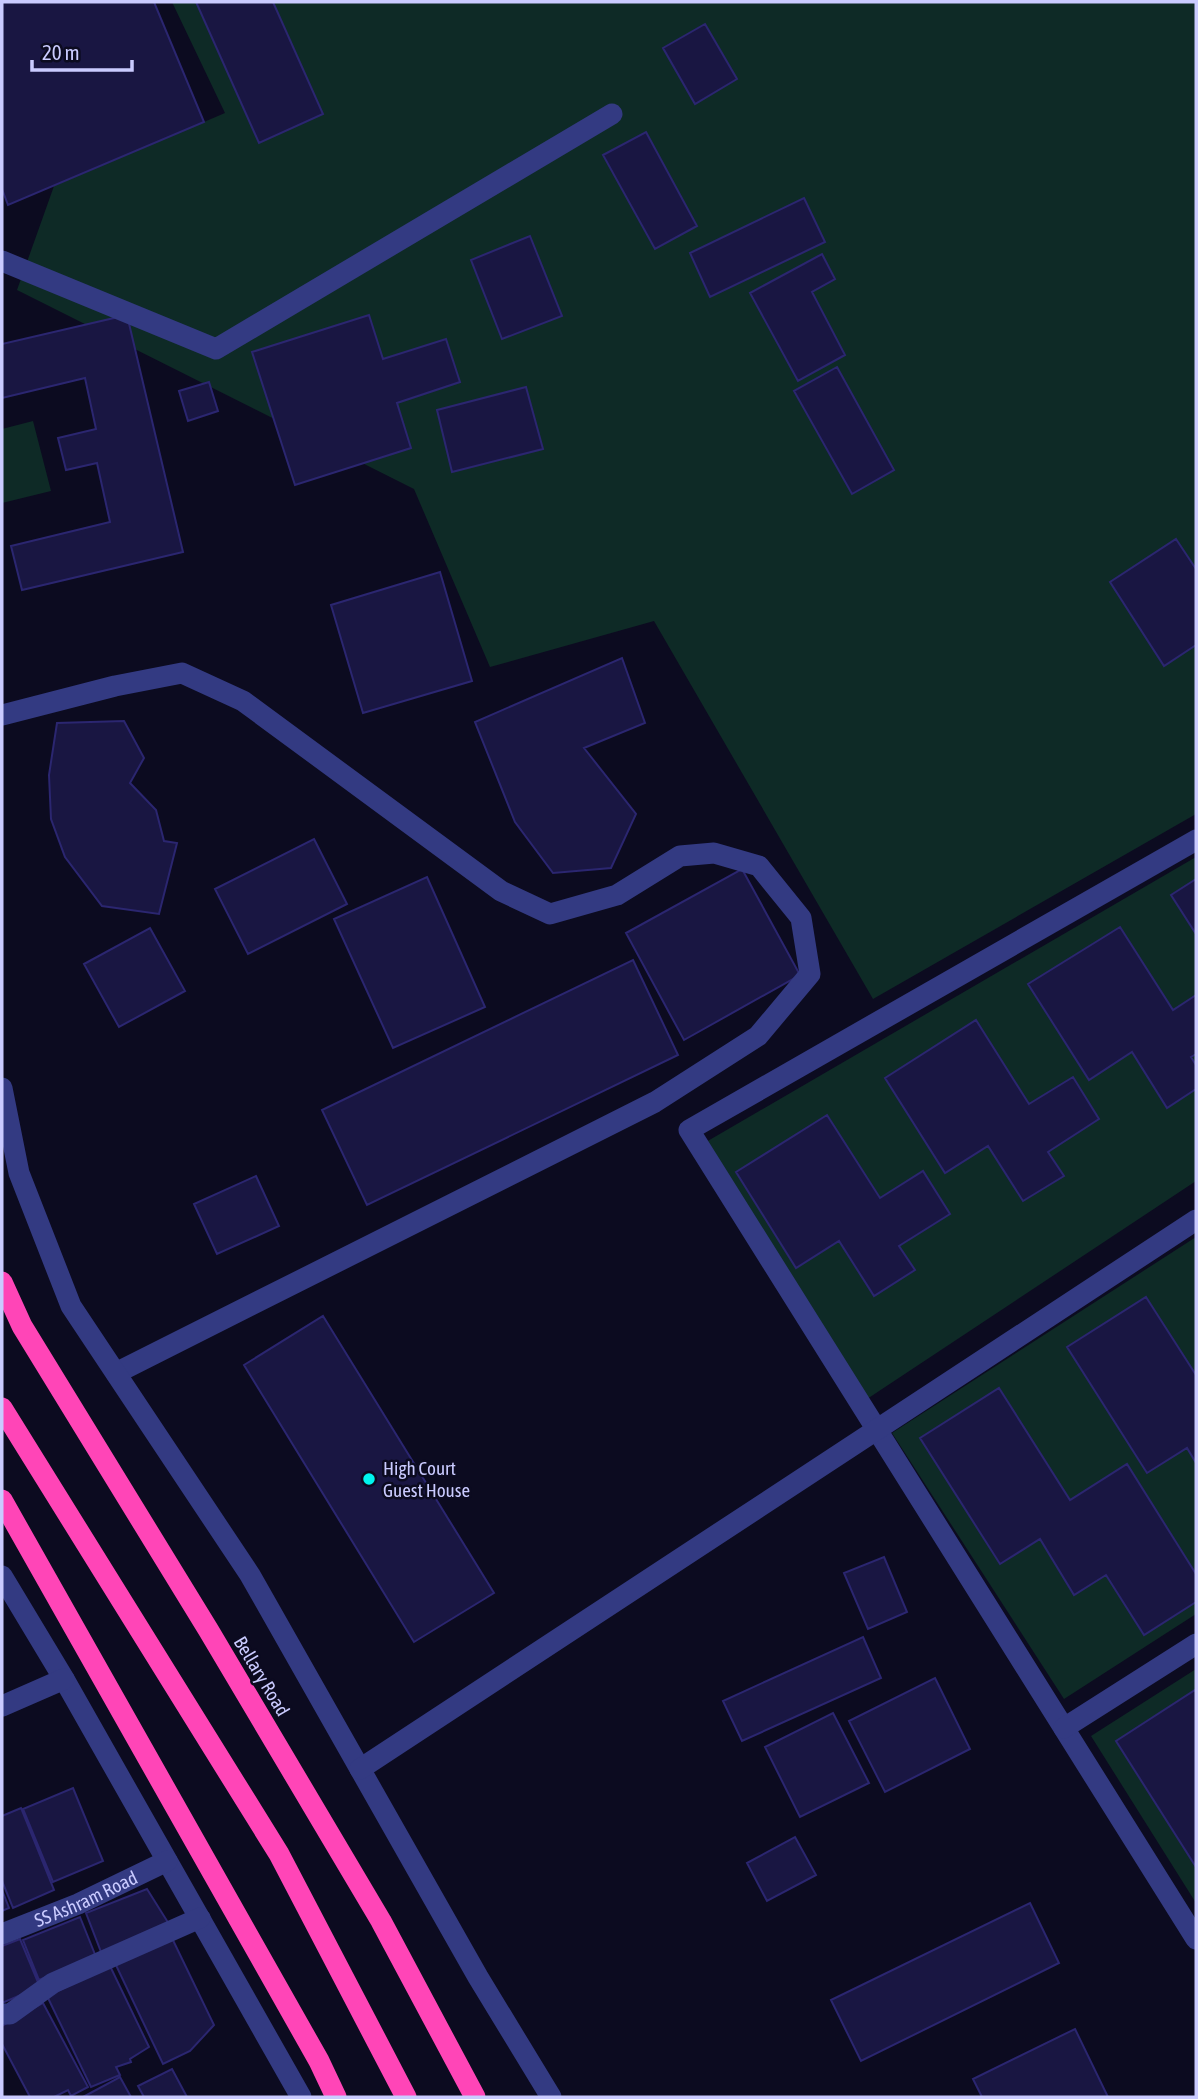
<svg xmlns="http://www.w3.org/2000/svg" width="1198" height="2099" font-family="'Asap Condensed',sans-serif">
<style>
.green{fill:#0e2a26}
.building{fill:#191642;stroke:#2b2670;stroke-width:2}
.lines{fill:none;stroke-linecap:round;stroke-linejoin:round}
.minor{stroke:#333a82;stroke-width:21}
.highway{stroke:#ff45b7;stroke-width:21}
.poi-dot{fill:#00f5ee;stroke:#0c0b20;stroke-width:2.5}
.labels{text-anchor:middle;stroke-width:5;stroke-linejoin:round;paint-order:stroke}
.poi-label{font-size:19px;fill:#cacbff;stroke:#0c0b20;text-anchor:start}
.street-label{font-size:19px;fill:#cacbff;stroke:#0c0b20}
</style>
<rect width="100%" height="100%" fill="#0c0b20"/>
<path class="green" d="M 172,2 L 1196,2 L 1196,814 L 873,999 L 654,621 L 490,667 L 414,489 L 17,290 L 54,186 L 225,113 Z
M 33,421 L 51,491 L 2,503 L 2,429 Z
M 1196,857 L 1196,1181 L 867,1399 L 706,1142 Z
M 1196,1237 L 1196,1614 L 1064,1699 L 892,1433 Z
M 1196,1669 L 1196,1903 L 1091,1736 Z"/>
<path class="building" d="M 2,2 L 154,2 L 204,122 L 8,205 L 2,189 Z
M 196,2 L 273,2 L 323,114 L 259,143 Z
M 705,24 L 737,79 L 695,104 L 663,48 Z
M 646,132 L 697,226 L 655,249 L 603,155 Z
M 804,198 L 825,242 L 710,297 L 690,253 Z
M 530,236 L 562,316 L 502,339 L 471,260 Z
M 822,254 L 835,279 L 812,292 L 845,355 L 798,381 L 750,293 Z
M 127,315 L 183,552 L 22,590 L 11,546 L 110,522 L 97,463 L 66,470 L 58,438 L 96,429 L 85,378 L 2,398 L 2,344 Z
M 369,315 L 383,359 L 446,339 L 460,382 L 397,403 L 411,448 L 295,485 L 252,352 Z
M 837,367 L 894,470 L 852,494 L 794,391 Z
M 209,382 L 218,411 L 188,421 L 179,391 Z
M 526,387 L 543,449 L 452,472 L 437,410 Z
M 1176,539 L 1196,569 L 1196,645 L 1164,666 L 1110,582 Z
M 440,572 L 472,681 L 363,713 L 331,605 Z
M 622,658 L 645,723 L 584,748 L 636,814 L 611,868 L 553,873 L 515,822 L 475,722 Z
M 124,721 L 144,758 L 130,783 L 156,810 L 164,841 L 177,843 L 159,914 L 102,906 L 65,857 L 51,819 L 49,775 L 57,723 Z
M 314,839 L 347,904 L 248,954 L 215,889 Z
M 742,869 L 800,975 L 684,1040 L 626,933 Z
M 427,877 L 485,1007 L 393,1048 L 334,919 Z
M 1196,879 L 1196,934 L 1171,895 Z
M 1120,927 L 1173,1010 L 1196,995 L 1196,1054 L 1191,1057 L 1196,1065 L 1196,1089 L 1167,1108 L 1132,1052 L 1089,1080 L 1028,984 Z
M 150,928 L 185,991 L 119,1027 L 84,964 Z
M 633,960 L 678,1055 L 367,1205 L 322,1110 Z
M 976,1020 L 1029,1104 L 1073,1077 L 1099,1119 L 1048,1152 L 1064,1176 L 1023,1201 L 988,1146 L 945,1173 L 885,1078 Z
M 827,1115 L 880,1198 L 923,1171 L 950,1214 L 899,1246 L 915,1270 L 874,1296 L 839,1241 L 796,1268 L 736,1172 Z
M 256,1176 L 279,1226 L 217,1254 L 194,1204 Z
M 1146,1297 L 1196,1375 L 1196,1463 L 1187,1448 L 1147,1473 L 1067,1347 Z
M 323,1316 L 494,1593 L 414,1642 L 244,1365 Z
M 999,1388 L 1070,1500 L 1127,1464 L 1196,1574 L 1196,1602 L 1144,1635 L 1106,1575 L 1074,1595 L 1040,1539 L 1000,1564 L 920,1438 Z
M 884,1557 L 907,1612 L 868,1629 L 844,1573 Z
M 863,1637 L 881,1678 L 742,1741 L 723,1701 Z
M 935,1678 L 970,1749 L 885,1792 L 849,1721 Z
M 1195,1690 L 1196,1692 L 1196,1867 L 1116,1741 Z
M 833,1713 L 869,1783 L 800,1817 L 765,1747 Z
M 73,1788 L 103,1861 L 53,1882 L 23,1809 Z
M 21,1808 L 54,1890 L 13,1908 L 2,1881 L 2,1816 Z
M 795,1837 L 816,1875 L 767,1901 L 747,1863 Z
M 147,1889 L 169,1924 L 103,1957 L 86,1913 Z
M 2,1890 L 9,1908 L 2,1911 Z
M 1030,1903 L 1059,1963 L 861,2061 L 831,2000 Z
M 80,1917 L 96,1957 L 39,1980 L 23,1940 Z
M 170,1934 L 214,2025 L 190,2051 L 163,2064 L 114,1961 Z
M 20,1939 L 40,1987 L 2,2003 L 2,1946 Z
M 110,1966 L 149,2047 L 130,2059 L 131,2062 L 116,2067 L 120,2075 L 91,2087 L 47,1996 Z
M 43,2003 L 88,2087 L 71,2096 L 68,2090 L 54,2097 L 30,2097 L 2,2044 L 2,2026 Z
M 1075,2029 L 1108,2097 L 982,2097 L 973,2079 Z
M 172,2069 L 187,2097 L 144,2097 L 138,2086 Z
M 120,2077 L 131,2097 L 83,2097 Z"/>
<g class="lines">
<g class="minor">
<path d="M 2,261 L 216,349 L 612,114"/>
<path d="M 2,715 L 115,686 L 182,673 L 243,701 L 501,891 L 550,914 L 617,895 L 680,856 L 714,853 L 759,866 L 801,918 L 810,974 L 758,1036 L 655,1102 L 116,1373"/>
<path d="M 1196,840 L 689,1130 L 1196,1939"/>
<path d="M 2,1088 L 19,1173 L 71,1306 L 250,1575 L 478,1977 L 551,2097"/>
<path d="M 2,1576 L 64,1679 L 301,2097"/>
<path d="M 2,1706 L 64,1679"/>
<path d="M 1064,1728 L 1196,1644"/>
<path d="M 360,1769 L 1196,1220"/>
<path id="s1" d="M 2,1934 L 78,1904 L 167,1861"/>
<path d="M 2,2014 L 10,2014 L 53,1983 L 200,1918"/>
</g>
<path class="highway" d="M 2,1282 L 22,1326 L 209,1631 L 381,1921 L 475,2097
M 2,1408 L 279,1854 L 406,2097
M 2,1500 L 319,2061 L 336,2097"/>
</g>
<circle class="poi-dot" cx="369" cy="1479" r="7"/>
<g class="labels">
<g class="poi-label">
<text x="383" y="1475">High Court<tspan x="383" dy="22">Guest House</tspan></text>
</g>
<g class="street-label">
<text transform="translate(262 1676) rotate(59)" y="7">Bellary Road</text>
<text dy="7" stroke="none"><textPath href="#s1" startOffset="91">SS Ashram Road</textPath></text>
</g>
</g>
<rect width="1198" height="2099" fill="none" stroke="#cacbff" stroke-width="7"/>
<path d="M32 60v10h100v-10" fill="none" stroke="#cacbff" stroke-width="3.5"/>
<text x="42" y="60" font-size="21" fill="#cacbff" stroke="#0c0b20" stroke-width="5" paint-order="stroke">20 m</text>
</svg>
